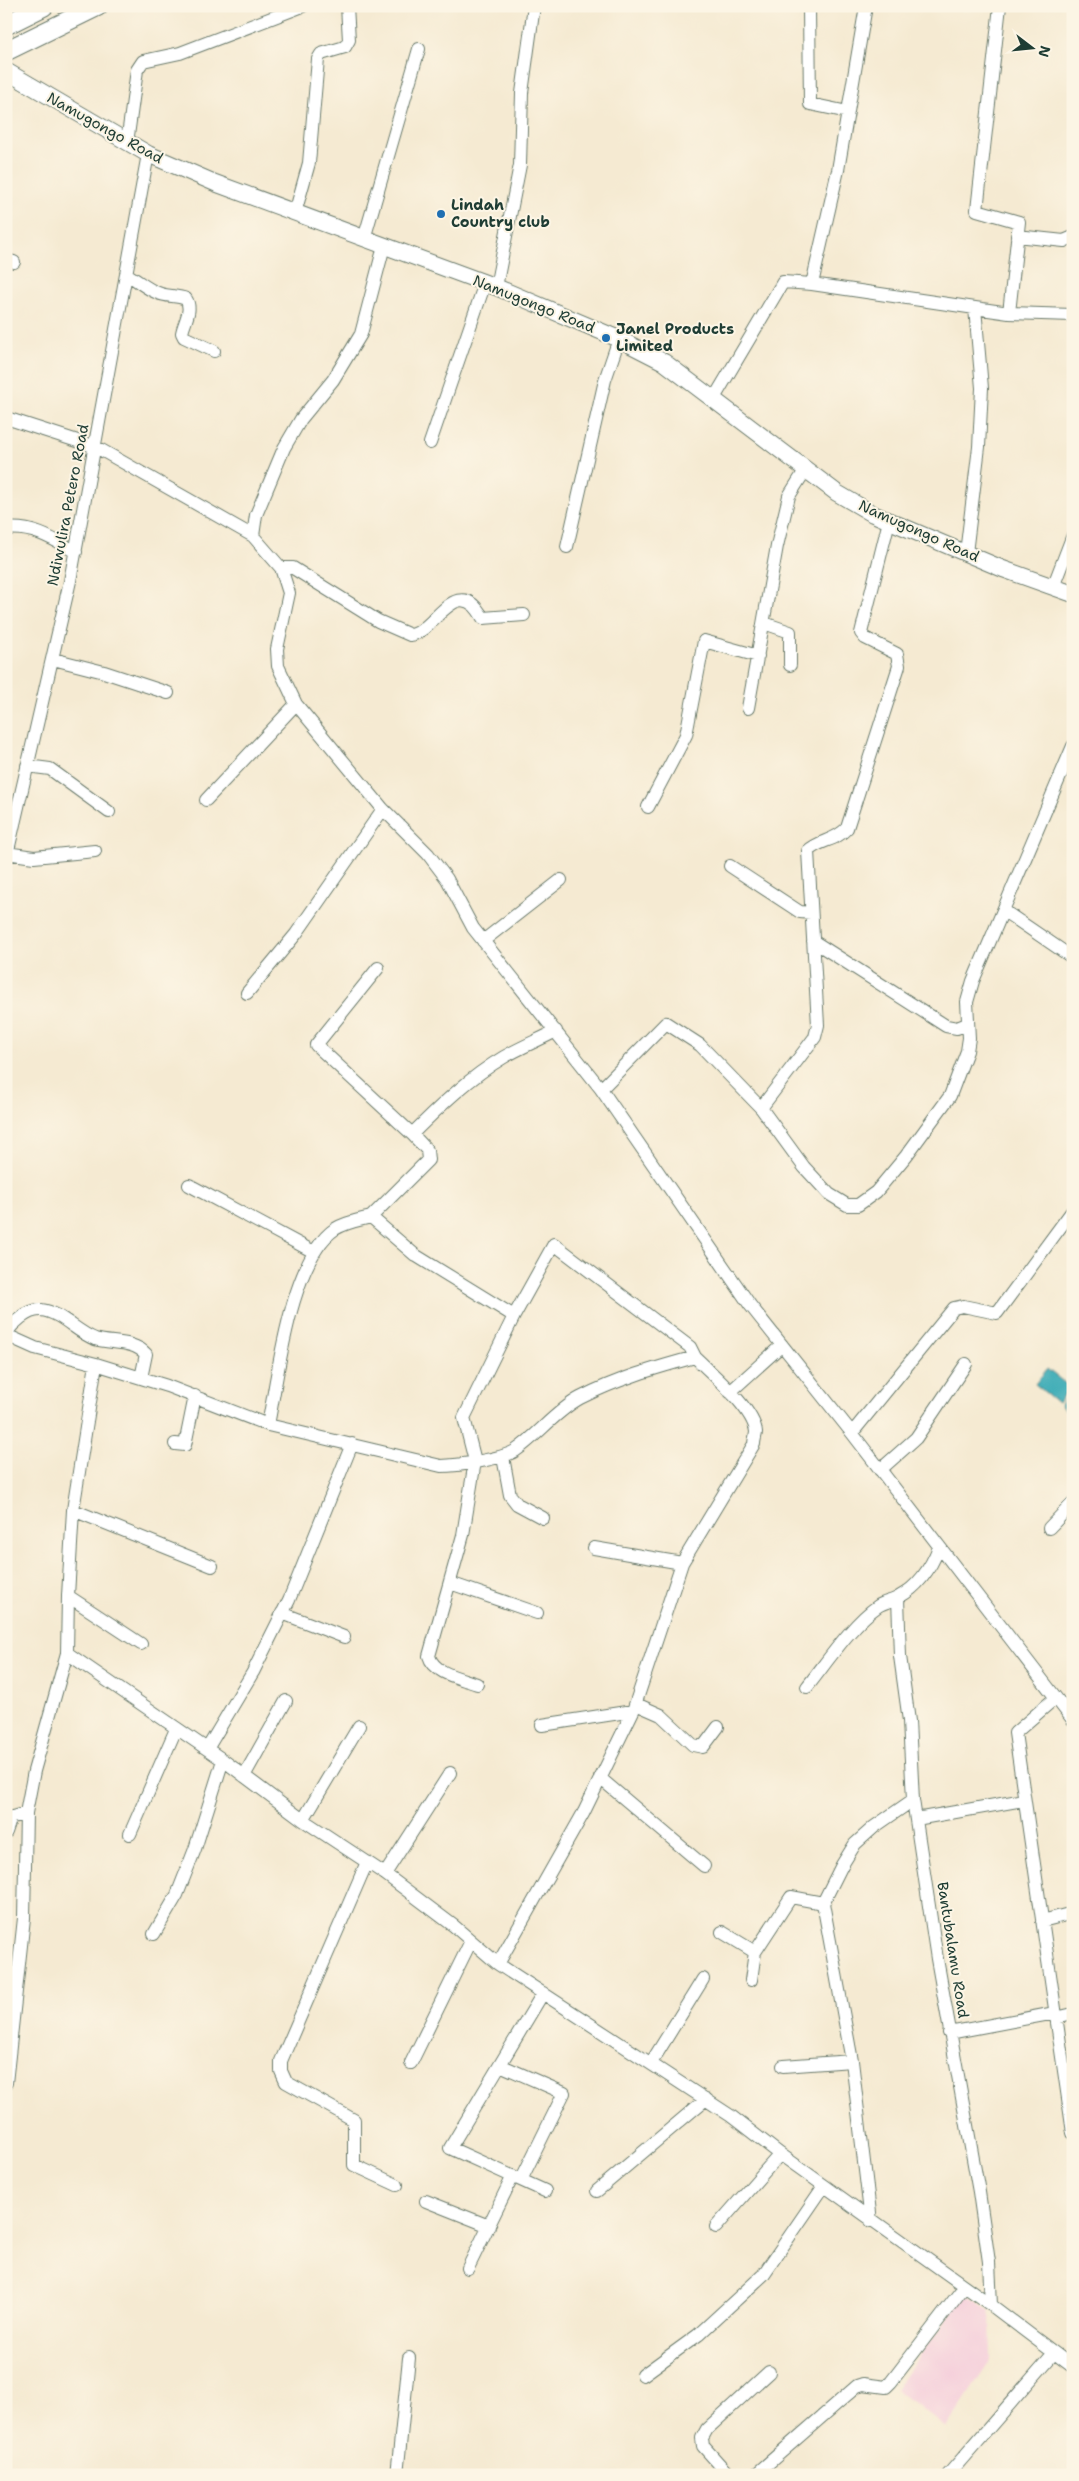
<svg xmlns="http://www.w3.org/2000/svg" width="1079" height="2481" font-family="'Shantell Sans',sans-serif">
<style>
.built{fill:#f5cfdb}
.water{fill:#3aabb6;stroke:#2c7475}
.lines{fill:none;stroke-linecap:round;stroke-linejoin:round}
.minor-casing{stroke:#6a7a6b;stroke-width:14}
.major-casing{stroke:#6a7a6b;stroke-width:18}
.highway-casing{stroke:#6a7a6b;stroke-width:21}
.minor{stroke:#fff;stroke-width:12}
.major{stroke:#fff;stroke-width:16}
.highway{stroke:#fff;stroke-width:19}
.poi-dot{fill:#1f6fb2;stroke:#fcf5e5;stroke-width:2}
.labels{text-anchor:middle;stroke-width:4;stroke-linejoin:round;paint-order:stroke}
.street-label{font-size:15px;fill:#1f3d34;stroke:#fcf5e5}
.poi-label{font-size:15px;font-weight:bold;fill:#1f3d34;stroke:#fcf5e5;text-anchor:start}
</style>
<rect width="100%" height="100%" fill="#fcf5e5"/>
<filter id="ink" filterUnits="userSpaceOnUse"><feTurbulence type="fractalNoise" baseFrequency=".02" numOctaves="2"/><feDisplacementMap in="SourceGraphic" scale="10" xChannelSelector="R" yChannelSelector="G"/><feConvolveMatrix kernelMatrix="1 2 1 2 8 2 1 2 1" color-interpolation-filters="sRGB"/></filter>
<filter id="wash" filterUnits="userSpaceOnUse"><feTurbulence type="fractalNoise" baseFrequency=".0096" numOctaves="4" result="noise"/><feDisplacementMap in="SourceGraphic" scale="20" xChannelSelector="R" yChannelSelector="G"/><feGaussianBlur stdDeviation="1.12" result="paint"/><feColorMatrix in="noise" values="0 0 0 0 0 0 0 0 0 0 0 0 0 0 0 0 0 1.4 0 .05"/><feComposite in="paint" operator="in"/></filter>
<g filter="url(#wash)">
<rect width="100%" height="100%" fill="#f5ead2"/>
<path class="built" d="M 966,2293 L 990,2312 L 991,2360 L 946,2428 L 895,2389 Z"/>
<path class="water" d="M 1047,1369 L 1070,1387 L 1058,1403 L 1035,1384 Z
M 1073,1389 L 1073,1401 L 1066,1410 L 1060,1405 Z"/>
</g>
<g filter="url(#ink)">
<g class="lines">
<defs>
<path id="minor" d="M 809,6 L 810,104 L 848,112
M 1000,6 L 977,210 L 1019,222 L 1009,313
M 127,143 L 137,70 L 143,61 L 180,53 L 303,6
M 295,213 L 309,163 L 318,59 L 321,54 L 345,47 L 349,40 L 347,6
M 1017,236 L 1064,241 L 1073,237
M 364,239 L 419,49
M 384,246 L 361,334 L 333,380 L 301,419 L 284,448 L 256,515 L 253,536 L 281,568 L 289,593 L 277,649 L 278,666 L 296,704 L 383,809 L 428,854 L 447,879 L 473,928 L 601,1089 L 750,1305 L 852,1433 L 1073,1720
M 6,260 L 14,262
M 126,274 C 138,280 146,289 158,293 C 167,297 177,295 186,299 C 193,310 184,322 182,333 L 184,337 L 214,351
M 812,284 L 838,170 L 866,6
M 496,287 L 520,165 L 522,93 L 534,6
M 713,400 L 783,282 L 812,284 L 1009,313 L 1073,315
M 6,418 L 96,447 L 253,536
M 430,443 L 485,283
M 6,529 C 33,526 53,539 76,552
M 567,547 L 605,380 L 619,339
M 966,553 L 979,447 L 982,388 L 975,308
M 281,568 L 293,568 L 378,621 L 410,635 C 433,634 457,570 483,618 L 524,615
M 1053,587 L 1073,535
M 764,623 L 790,632 L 790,665
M 53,659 L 104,672 L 168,693
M 748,708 L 777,546 L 789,496 L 806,469
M 27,766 L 50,769 L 109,812
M 206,800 L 296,704
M 648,807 L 686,735 L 704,641 L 758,656
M 6,853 L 34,857 L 95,851
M 6,859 L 70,581 L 148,154
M 730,866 L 800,912 L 811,913
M 1004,911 L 1073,958
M 483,941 L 561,880
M 813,941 L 946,1026 L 957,1028 L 967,1024
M 378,968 L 316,1045 L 412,1134
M 247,993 L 296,934 L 383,809
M 601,1089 L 666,1023 L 700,1045 L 761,1108 L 804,1167 L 829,1194 L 847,1205 L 858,1205 L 876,1192 L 906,1156 L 950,1096 L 967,1051 L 969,1038 L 967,1002 L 973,981 L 1073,746
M 761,1108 L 815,1037 L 818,1025 L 808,851 C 819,840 836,841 847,828 L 899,666 L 897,654 L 865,638 L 861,633 L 889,521
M 189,1185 L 314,1252
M 514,1316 L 554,1244 L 690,1347 L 695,1357
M 6,1333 C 13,1323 28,1309 41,1310 C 61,1312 76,1332 95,1339 C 112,1344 133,1340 146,1354 L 141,1378
M 6,1335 L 35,1348 L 96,1364 L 167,1386 L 268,1425 L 441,1466 C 457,1466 501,1459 515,1451 C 538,1435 556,1411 580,1398 C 617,1379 655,1368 695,1357 C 711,1373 754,1409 756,1432 C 756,1435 754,1440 754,1444 L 682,1563 L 633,1711 L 584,1812 L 498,1964
M 730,1392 L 782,1345
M 268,1425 C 278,1375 291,1259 335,1229 C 346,1222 359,1220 371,1217
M 852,1433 L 954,1308 L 963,1306 L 997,1313 L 1073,1210
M 175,1444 L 185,1445 L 195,1396
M 503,1457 L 510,1495 L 517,1504 L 543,1518
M 880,1470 L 916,1438 L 966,1364
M 73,1510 L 212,1566
M 1049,1528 L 1073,1503
M 594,1548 L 682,1563
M 450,1583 L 537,1613
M 68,1596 L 141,1644
M 898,1598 L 900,1656 L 909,1721 L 913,1800 L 937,1959 L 979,2192 L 989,2262 L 991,2305
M 282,1613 L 344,1637
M 67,1653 L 223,1760 L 303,1820 L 385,1874 L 454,1926 L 498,1964 L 731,2116 L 780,2154 L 991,2305 L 1073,2367
M 477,1684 C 461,1678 434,1674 429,1656 L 463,1535 L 475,1461 L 464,1418 L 514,1316 L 415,1255 L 371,1217 L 428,1160 L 427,1150 L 412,1134 C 440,1106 470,1077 504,1057 C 521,1047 539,1040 556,1031
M 807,1687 C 827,1662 852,1624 878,1606 C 884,1602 893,1601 899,1597 C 919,1586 931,1568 939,1547
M 1055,1698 L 1015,1733 L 1073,2133
M 636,1704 L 661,1715 L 693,1745 L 703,1747 L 718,1727
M 542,1725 L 633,1711
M 207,1749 L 253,1672 L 289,1600 L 352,1444
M 244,1776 L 286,1701
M 600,1778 L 704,1866
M 6,1819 L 26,1813
M 916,1819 L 1024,1800
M 303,1820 L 359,1726
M 6,1832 L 11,1817
M 130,1834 L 176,1729
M 367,1862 L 281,2061 L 281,2071 L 286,2082 L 354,2120 L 354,2165 L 397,2185
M 385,1874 L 450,1773
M 1042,1921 L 1073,1913
M 722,1932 L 755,1952
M 154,1934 L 177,1895 L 195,1849 L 223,1760
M 751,1980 L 755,1952 L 791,1897 L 823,1903
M 543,1993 L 450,2148 L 545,2191
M 1056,2018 L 1073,2014
M 949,2033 L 1055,2013
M 411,2063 L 471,1941
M 651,2063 L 703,1979
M 500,2065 L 564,2093 L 521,2180
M 783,2066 L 852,2061
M 6,2083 L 24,1918 L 26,1813 L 34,1771 L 67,1653 L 68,1596 L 73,1510 L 96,1364
M 597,2191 L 706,2099
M 426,2201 L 489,2226
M 871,2221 L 852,2061 L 823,1903 L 842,1865 L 855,1844 L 874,1827 L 913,1800
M 716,2227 L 780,2154
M 468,2268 L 513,2176
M 643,2375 L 698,2335 L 763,2275 L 824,2186
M 397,2475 L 409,2358
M 729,2475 L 703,2446 L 702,2438 L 707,2429 L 769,2372
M 755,2475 L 857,2386 L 863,2384 L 886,2387 L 891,2382 L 964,2287
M 948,2475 L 1054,2353"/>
<path id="major" d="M 6,71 L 148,154 L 215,183 L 496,287 L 619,339 L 664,362 L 837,493 L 873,514 L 1003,569 L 1073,594"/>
<path id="highway" d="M 6,25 L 44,6
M 6,51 L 98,6"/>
</defs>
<use href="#minor" class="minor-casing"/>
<use href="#major" class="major-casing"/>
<use href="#highway" class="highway-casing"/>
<use href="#minor" class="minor"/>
<use href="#major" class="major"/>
<use href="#highway" class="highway"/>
</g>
</g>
<g class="poi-dot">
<circle cx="441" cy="214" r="5"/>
<circle cx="606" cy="338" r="5"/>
</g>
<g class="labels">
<g class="street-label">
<text transform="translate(105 128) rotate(29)" y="5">Namugongo Road</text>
<text transform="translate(534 304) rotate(22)" y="5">Namugongo Road</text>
<text transform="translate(68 505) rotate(-79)" y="5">Ndiwulira Petero Road</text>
<text transform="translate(919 531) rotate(24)" y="5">Namugongo Road</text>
<text transform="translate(953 1950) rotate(81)" y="5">Bantubalamu Road</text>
</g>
<g class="poi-label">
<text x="451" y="210">Lindah<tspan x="451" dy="17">Country club</tspan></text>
<text x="616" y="334">Janel Products<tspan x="616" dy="17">Limited</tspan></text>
</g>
</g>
<rect width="1079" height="2481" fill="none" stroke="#fcf5e5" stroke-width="25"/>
<g transform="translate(1032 48) rotate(106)" stroke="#fcf5e5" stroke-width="4" paint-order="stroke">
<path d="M0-4L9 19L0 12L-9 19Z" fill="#1f3d34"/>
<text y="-8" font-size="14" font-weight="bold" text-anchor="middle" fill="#1f3d34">N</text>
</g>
</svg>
